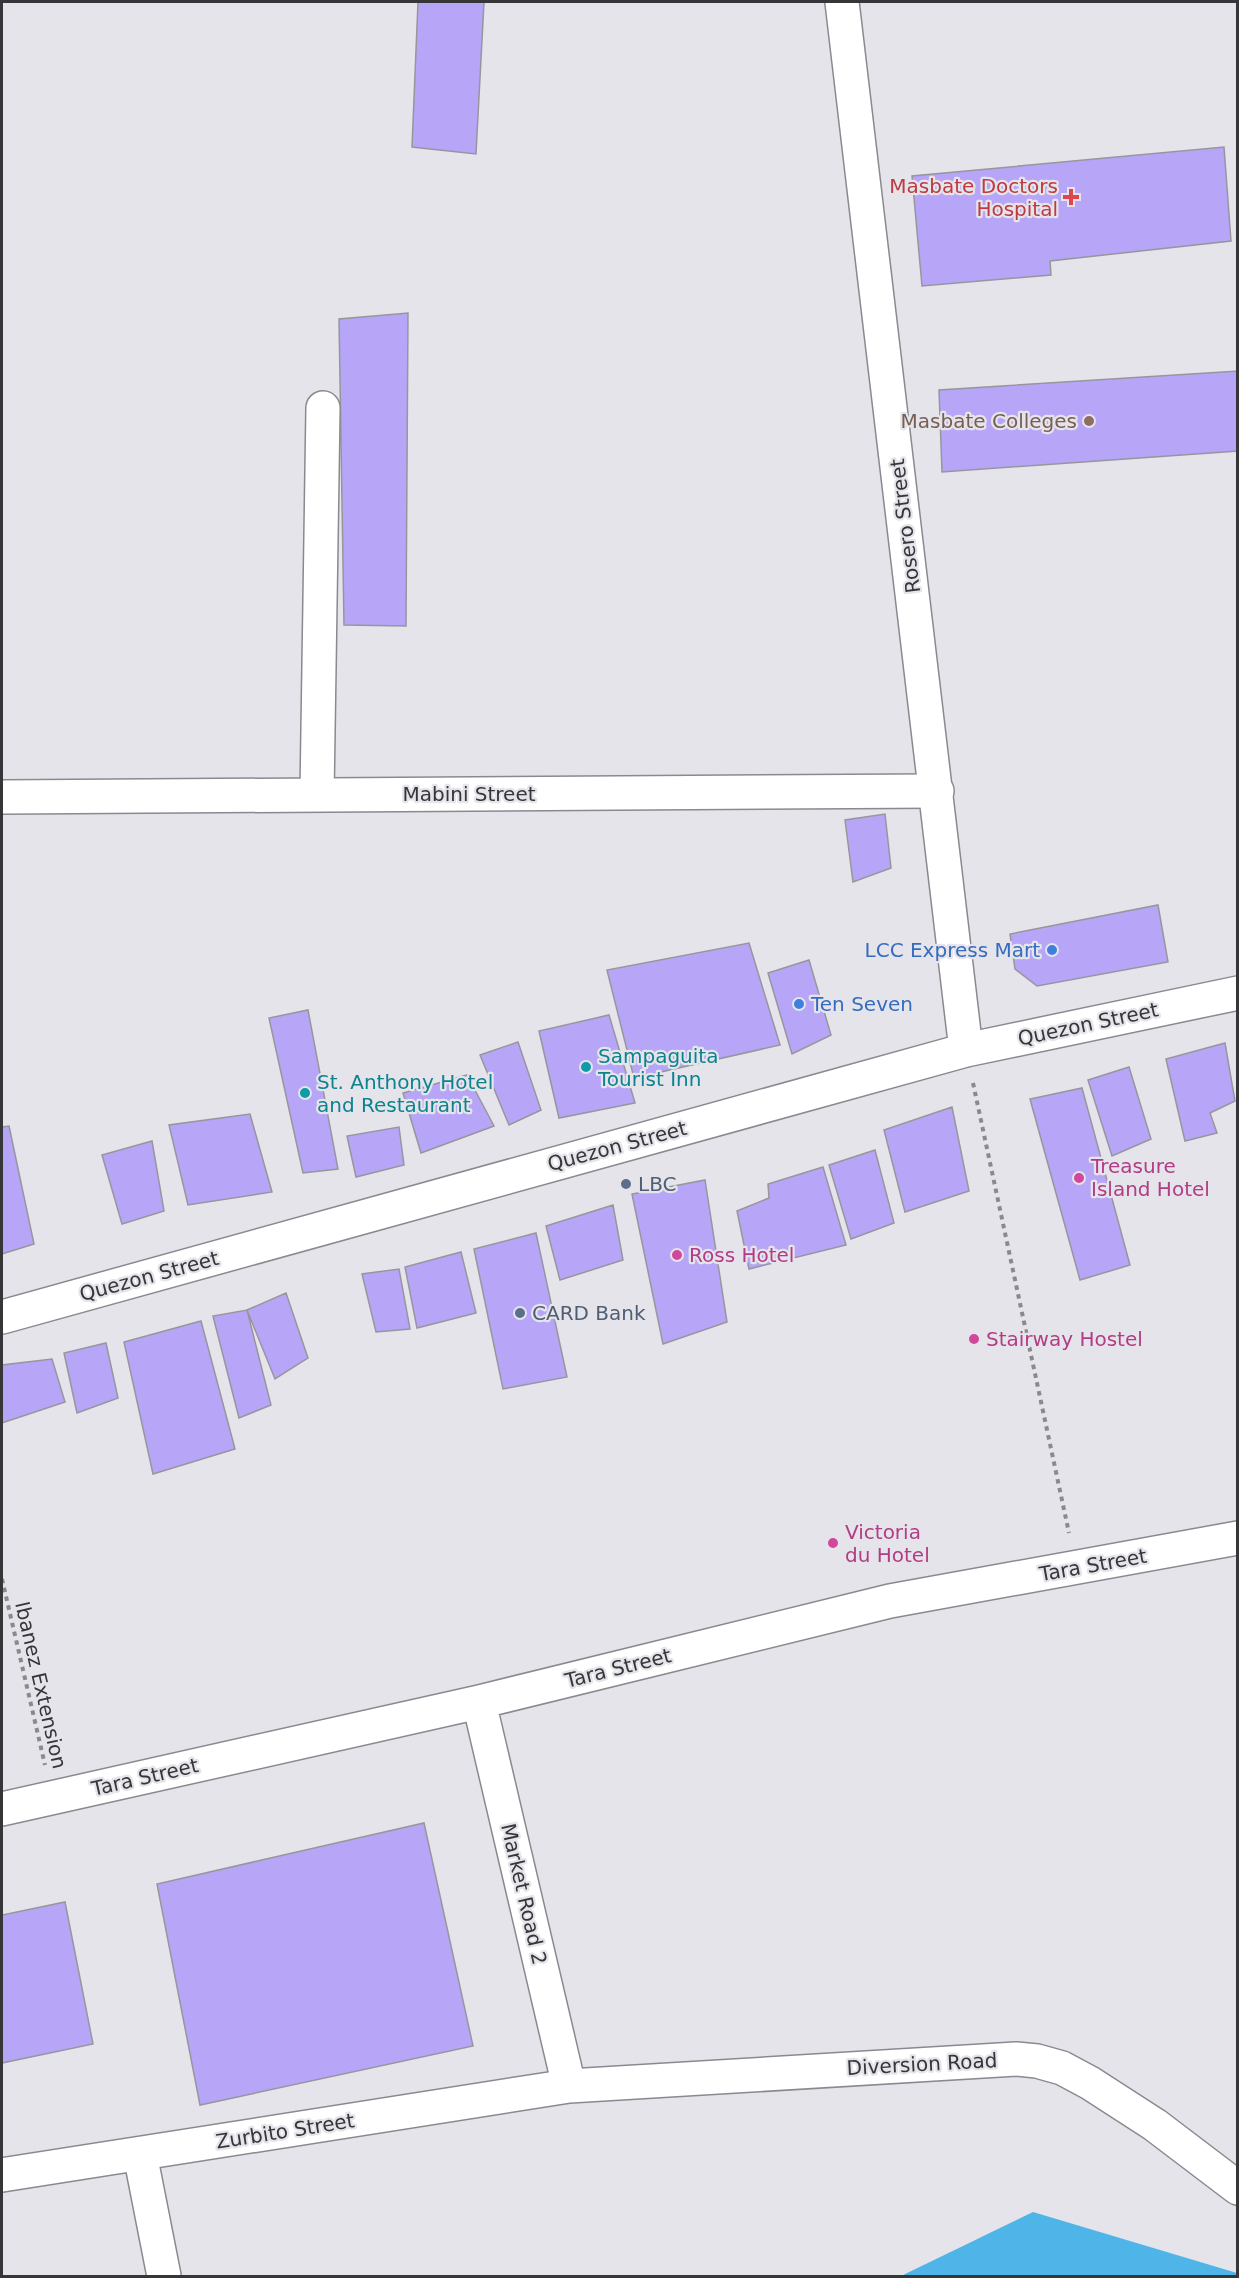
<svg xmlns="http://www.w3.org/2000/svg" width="1239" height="2278" font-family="'DejaVu Sans',sans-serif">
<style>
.water{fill:#4fb5e8}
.building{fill:#b7a5f8;stroke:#97969d;stroke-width:1.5}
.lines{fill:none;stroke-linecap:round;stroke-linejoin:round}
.minor-casing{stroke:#8a8990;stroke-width:36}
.major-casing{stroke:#8a8990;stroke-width:36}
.path{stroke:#8a898d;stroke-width:4;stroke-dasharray:4.5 4.5;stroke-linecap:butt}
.minor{stroke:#fff;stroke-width:33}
.major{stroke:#fff;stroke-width:33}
.health-dot{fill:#e0444e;stroke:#e5e4ea;stroke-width:2}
.education-dot{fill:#8d6e63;stroke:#e5e4ea;stroke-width:2}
.shop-dot{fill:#3f7fe0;stroke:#e5e4ea;stroke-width:2}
.culture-dot{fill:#0f9aa8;stroke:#e5e4ea;stroke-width:2}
.hotel-dot{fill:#d1479c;stroke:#e5e4ea;stroke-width:2}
.service-dot{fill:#5c6f8a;stroke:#e5e4ea;stroke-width:2}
.labels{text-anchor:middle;stroke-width:4.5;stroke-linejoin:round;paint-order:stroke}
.health-label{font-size:20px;fill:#be3a42;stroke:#e5e4ea;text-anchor:end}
.education-label{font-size:20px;fill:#785e54;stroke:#e5e4ea;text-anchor:end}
.street-label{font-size:20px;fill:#363538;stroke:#e5e4ea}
.shop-label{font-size:20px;fill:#366cbe;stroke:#e5e4ea;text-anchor:end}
.culture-label{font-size:20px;fill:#0d838f;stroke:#e5e4ea;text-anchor:start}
.hotel-label{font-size:20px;fill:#b23c85;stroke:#e5e4ea;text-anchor:start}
.service-label{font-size:20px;fill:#4e5e75;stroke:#e5e4ea;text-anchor:start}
</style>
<rect width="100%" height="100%" fill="#e5e4ea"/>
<path class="water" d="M 1033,2212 L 1237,2273 L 1237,2276 L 901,2276 Z"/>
<path class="building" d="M 418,2 L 484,2 L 476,154 L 412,147 Z
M 1224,147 L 1231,241 L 1050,261 L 1051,275 L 922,286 L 912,176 Z
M 408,313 L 406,626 L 344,625 L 339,319 Z
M 1238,371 L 1238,451 L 942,472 L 939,390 Z
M 885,814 L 891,868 L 853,882 L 845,820 Z
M 1158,905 L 1168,962 L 1037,986 L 1015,969 L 1010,934 Z
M 749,943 L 780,1045 L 634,1078 L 607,970 Z
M 809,960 L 831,1035 L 792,1054 L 768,973 Z
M 308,1010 L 338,1169 L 303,1173 L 269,1018 Z
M 609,1015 L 635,1103 L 559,1118 L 539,1031 Z
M 518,1042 L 541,1110 L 509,1125 L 480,1055 Z
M 1225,1043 L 1235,1101 L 1210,1113 L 1217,1133 L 1185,1141 L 1166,1059 Z
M 1129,1067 L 1151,1139 L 1112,1156 L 1088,1080 Z
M 467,1075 L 494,1126 L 421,1153 L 403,1093 Z
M 1082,1088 L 1130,1265 L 1080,1280 L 1030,1099 Z
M 952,1107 L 969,1191 L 905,1212 L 884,1130 Z
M 250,1114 L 272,1192 L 188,1205 L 169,1125 Z
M 9,1126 L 34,1244 L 2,1254 L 2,1127 Z
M 399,1127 L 404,1165 L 356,1177 L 347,1136 Z
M 152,1141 L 164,1211 L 122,1224 L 102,1155 Z
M 875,1150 L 894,1223 L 851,1239 L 829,1165 Z
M 823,1167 L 846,1245 L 749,1269 L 737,1211 L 769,1198 L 768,1184 Z
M 705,1180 L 727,1322 L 663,1344 L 632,1194 Z
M 613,1205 L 623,1260 L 560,1280 L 546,1226 Z
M 536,1233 L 567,1377 L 503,1389 L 474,1249 Z
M 461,1252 L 476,1313 L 417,1328 L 405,1267 Z
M 399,1269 L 410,1329 L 376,1332 L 362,1274 Z
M 286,1293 L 308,1358 L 275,1379 L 247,1310 Z
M 247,1310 L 271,1405 L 239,1418 L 213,1316 Z
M 201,1321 L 235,1449 L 153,1474 L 124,1342 Z
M 106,1343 L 118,1398 L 77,1413 L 64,1353 Z
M 52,1359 L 65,1402 L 2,1423 L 2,1365 Z
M 424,1823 L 473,2046 L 200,2105 L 157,1884 Z
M 65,1902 L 93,2044 L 2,2063 L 2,1915 Z"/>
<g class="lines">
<defs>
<path id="minor" d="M 317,795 L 323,408
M 2,797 L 937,791
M 479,1702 L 569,2086
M 2,1809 L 479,1702 L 890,1601 L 1238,1538
M 140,2154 L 164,2276
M 2,2175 L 569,2086 L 1016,2059 L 1037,2061 L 1062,2068 L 1090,2083 L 1155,2125 L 1238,2188"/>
<path id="major" d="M 842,2 L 966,1050
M 2,1317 L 966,1050 L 1238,993"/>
</defs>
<use href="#minor" class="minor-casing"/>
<use href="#major" class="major-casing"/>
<path class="path" d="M 973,1083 L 1069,1533
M 2,1579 L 45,1765"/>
<use href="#minor" class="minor"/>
<use href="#major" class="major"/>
</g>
<path class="health-dot" d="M1068 188h6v6h6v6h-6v6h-6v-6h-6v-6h6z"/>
<circle class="education-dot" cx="1089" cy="421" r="6"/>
<g class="shop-dot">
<circle cx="1052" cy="950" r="6"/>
<circle cx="799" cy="1004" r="6"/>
</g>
<g class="culture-dot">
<circle cx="586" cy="1067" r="6"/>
<circle cx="305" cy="1093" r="6"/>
</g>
<g class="hotel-dot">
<circle cx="1079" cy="1178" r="6"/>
<circle cx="677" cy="1255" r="6"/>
<circle cx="974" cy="1339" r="6"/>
<circle cx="833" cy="1543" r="6"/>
</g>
<g class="service-dot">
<circle cx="626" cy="1184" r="6"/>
<circle cx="520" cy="1313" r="6"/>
</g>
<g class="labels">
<g class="health-label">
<text x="1058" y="193">Masbate Doctors<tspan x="1058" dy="23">Hospital</tspan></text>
</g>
<g class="education-label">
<text x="1077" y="428">Masbate Colleges</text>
</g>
<g class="street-label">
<text transform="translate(905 526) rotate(-97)" y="7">Rosero Street</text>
<text x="469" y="801">Mabini Street</text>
<text transform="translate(1088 1024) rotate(-12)" y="7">Quezon Street</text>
<text transform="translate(617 1146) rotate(-15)" y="7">Quezon Street</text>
<text transform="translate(149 1276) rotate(-15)" y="7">Quezon Street</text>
<text transform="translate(1093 1565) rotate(-10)" y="7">Tara Street</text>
<text transform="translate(618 1668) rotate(-14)" y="7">Tara Street</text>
<text transform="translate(41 1685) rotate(77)" y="7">Ibanez Extension</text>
<text transform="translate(145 1777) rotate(-13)" y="7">Tara Street</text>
<text transform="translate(524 1894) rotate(77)" y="7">Market Road 2</text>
<text transform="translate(922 2064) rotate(-3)" y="7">Diversion Road</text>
<text transform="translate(285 2131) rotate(-9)" y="7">Zurbito Street</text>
</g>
<g class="shop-label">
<text x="1040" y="957">LCC Express Mart</text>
<text x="811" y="1011" text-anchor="start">Ten Seven</text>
</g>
<g class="culture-label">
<text x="598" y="1063">Sampaguita<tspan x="598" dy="23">Tourist Inn</tspan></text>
<text x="317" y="1089">St. Anthony Hotel<tspan x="317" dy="23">and Restaurant</tspan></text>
</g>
<g class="hotel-label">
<text x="1091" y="1173">Treasure<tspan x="1091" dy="23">Island Hotel</tspan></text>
<text x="689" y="1262">Ross Hotel</text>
<text x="986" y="1346">Stairway Hostel</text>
<text x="845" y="1539">Victoria<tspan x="845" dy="23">du Hotel</tspan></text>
</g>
<g class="service-label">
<text x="638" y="1191">LBC</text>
<text x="532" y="1320">CARD Bank</text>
</g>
</g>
<rect width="1239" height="2278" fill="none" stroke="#363538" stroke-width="6"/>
</svg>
